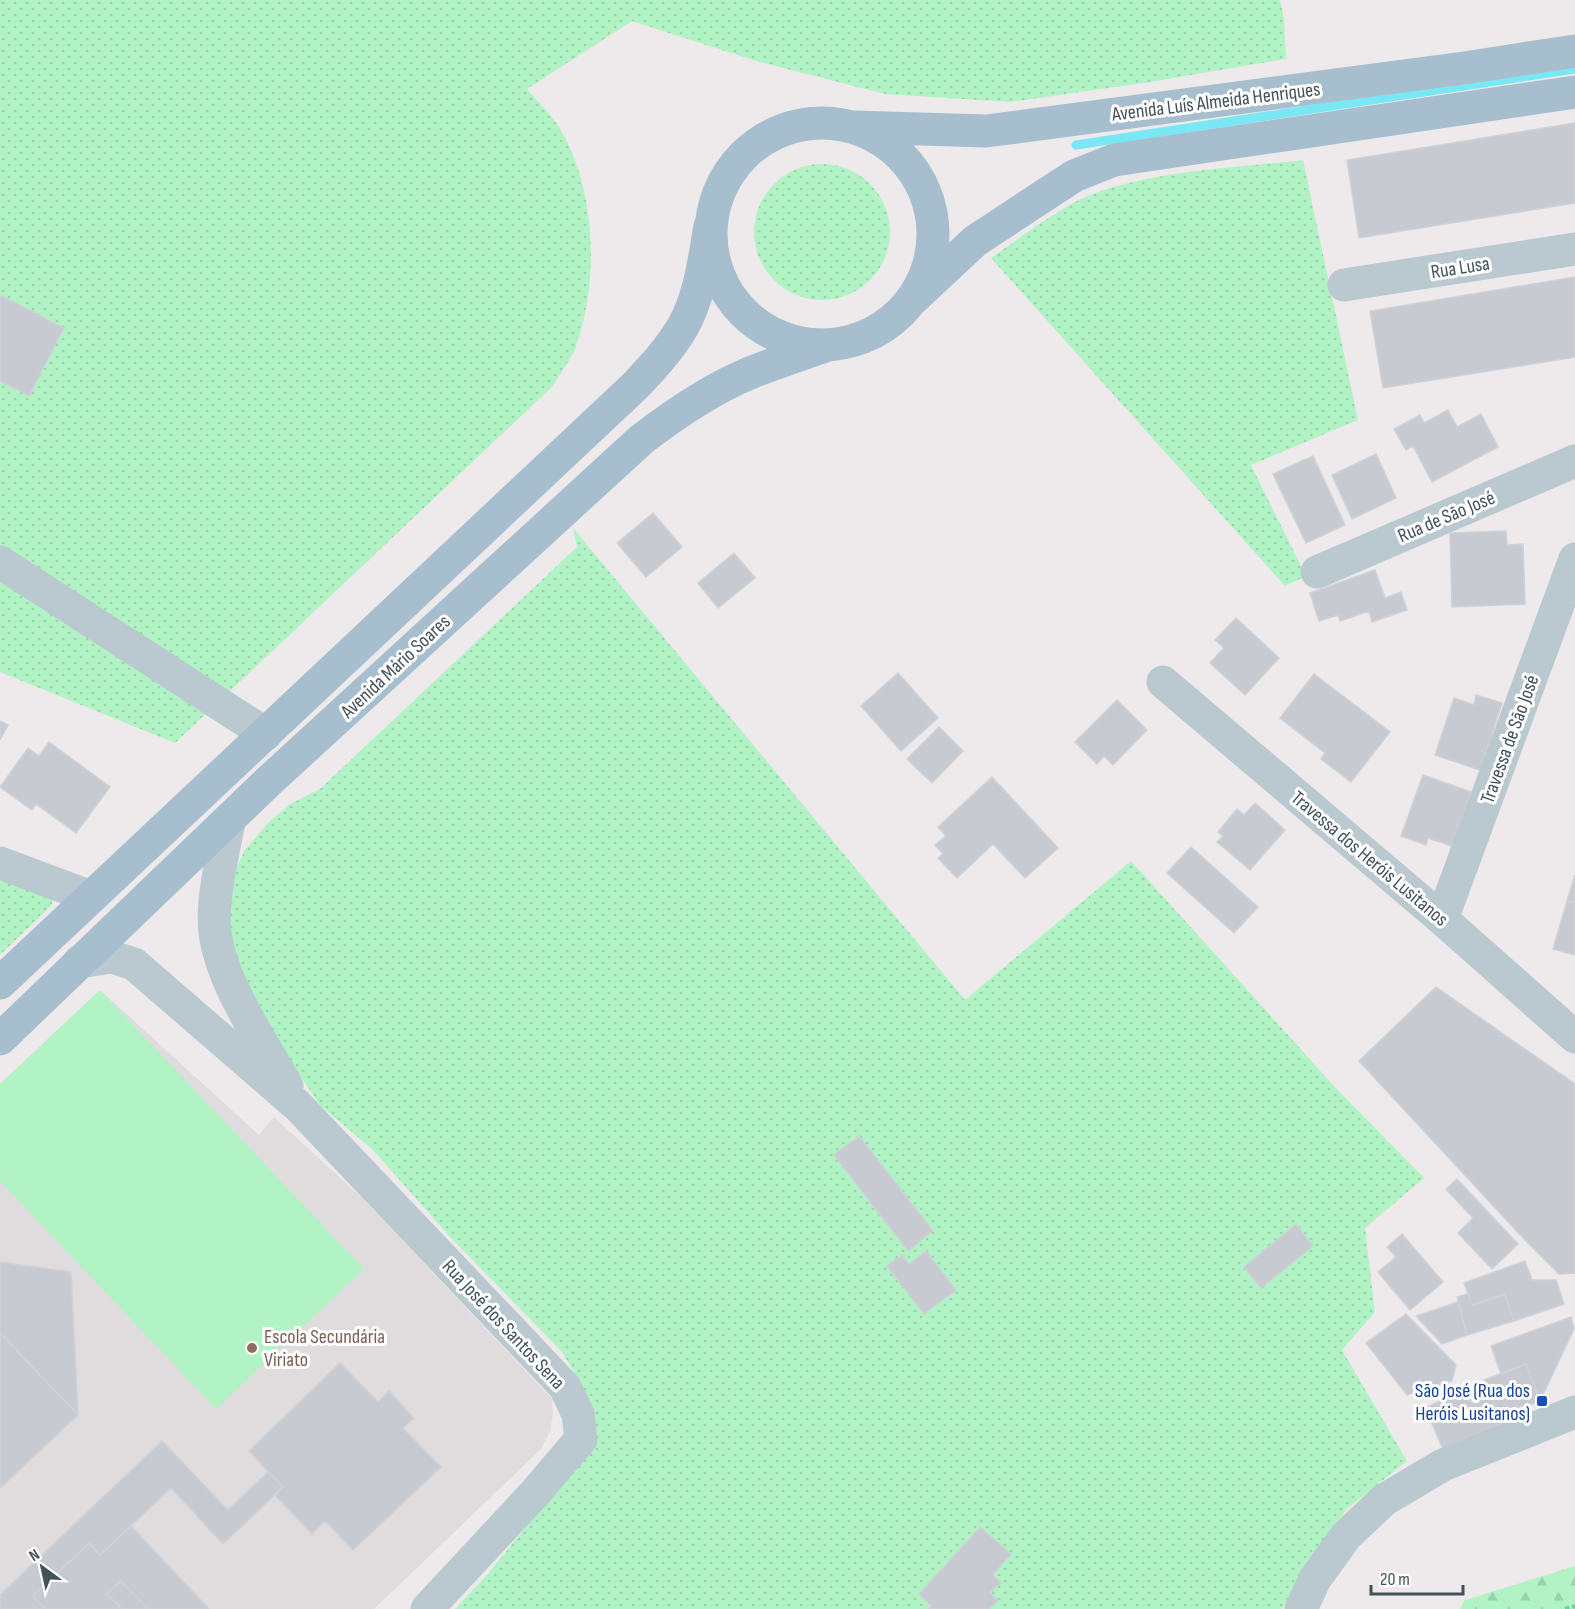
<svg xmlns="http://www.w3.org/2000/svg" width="1575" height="1609" font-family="'Sofia Sans Condensed',sans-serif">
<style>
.education{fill:#e0dbdd}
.grass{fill:url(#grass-dots)}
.forest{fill:url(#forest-firs)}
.garden{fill:#b2f3c5}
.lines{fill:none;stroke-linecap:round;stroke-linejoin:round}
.stream{stroke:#7ae7f5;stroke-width:9}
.building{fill:#c7cbd1;stroke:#ced2d8;stroke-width:1.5}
.path{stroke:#67d494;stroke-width:4;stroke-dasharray:4.5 3;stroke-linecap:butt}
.minor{stroke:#bac8d0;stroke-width:33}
.major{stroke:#a7bece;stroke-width:33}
.education-dot{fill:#8d6e63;stroke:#fff;stroke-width:2}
.transit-dot{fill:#1a4fb4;stroke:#fff;stroke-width:2}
.labels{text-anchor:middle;stroke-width:6;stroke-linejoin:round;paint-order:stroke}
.street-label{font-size:20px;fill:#42515a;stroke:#fff}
.education-label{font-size:20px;fill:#785e54;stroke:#fff;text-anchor:start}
.transit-label{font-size:20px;fill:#164399;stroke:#fff;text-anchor:end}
</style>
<defs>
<pattern id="grass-dots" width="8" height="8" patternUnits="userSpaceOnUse" patternTransform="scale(1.5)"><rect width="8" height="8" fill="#b2f3c5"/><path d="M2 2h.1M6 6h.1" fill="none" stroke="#9ad2ac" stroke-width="1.8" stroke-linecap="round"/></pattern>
<pattern id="forest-firs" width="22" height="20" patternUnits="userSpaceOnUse" patternTransform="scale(1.5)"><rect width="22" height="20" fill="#b2f3c5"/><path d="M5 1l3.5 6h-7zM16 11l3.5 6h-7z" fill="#9ad2ac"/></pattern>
</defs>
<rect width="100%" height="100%" fill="#eeeaeb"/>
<path class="education" d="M 100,990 L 259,1135 L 274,1117 L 363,1199 L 552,1399 L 553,1414 L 550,1431 L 541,1449 L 374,1609 L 0,1609 L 0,1084 Z"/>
<path class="grass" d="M 0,0 L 1280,0 L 1284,19 L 1286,59 L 1150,82 L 1010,102 L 885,94 L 756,61 L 632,21 L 527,89 C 536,100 548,111 557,124 C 596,184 600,279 576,346 C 571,360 560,373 553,386 L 175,743 L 0,672 Z
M 1303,160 L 1358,420 L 1251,465 L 1306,576 L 1285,586 L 991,258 C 1017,240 1043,220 1071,204 C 1131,171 1234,168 1303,160 Z
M754 232a68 68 0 1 1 136 0a68 68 0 1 1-136 0Z
M 573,528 L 965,1000 L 1131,861 L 1333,1085 L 1424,1178 L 1365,1228 L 1375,1312 L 1342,1350 L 1407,1461 L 1347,1509 L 1299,1579 L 1282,1609 L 455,1609 L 486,1576 L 585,1455 L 584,1388 L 562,1352 L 451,1238 L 373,1150 L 320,1105 L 271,1033 L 240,969 L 226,914 L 229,882 L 245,850 L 268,823 L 290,804 L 320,789 L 577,547 Z
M 0,873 L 53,900 L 51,906 L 0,955 Z"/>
<path class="forest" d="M 1575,1566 L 1575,1609 L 1460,1609 L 1465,1600 Z"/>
<path class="garden" d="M 100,990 L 364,1269 L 216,1409 L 0,1181 L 0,1084 Z"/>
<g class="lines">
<path class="stream" d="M 1076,145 L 1575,69"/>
</g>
<path class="building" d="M 1575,123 L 1575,203 L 1359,238 L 1347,160 Z
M 1575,277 L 1575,357 L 1383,388 L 1370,311 Z
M 0,295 L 64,328 L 29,396 L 0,381 Z
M 1448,410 L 1457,427 L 1481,414 L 1498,447 L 1432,482 L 1413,446 L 1406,450 L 1394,429 L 1420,415 L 1424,423 Z
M 1376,454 L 1396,498 L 1352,519 L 1332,475 Z
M 1313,456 L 1345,525 L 1306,543 L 1273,474 Z
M 653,513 L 682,547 L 646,577 L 617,543 Z
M 1506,531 L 1507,545 L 1523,544 L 1525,604 L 1452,607 L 1450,533 Z
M 734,553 L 755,578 L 718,608 L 698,583 Z
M 1375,570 L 1385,598 L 1401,592 L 1407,610 L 1372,622 L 1369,611 L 1340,621 L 1338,615 L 1319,621 L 1310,593 Z
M 1236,618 L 1279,658 L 1245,695 L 1210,663 L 1224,648 L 1215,640 Z
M 898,673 L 938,718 L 901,751 L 861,706 Z
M 1314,674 L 1390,732 L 1351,782 L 1321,759 L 1325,753 L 1280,718 Z
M 1476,695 L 1502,703 L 1480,770 L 1435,755 L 1454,698 L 1474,705 Z
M 1117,700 L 1147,730 L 1113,765 L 1104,756 L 1097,764 L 1075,742 Z
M 0,721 L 8,725 L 0,740 Z
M 939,727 L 963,751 L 932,783 L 907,759 Z
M 49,742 L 110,787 L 76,833 L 36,804 L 32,810 L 0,787 L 28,748 L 39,756 Z
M 1423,775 L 1471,792 L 1452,846 L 1428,838 L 1426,845 L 1401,836 Z
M 992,777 L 1058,848 L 1025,878 L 993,844 L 957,878 L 938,858 L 943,854 L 935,845 L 946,836 L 938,827 Z
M 1255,803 L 1285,830 L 1250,870 L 1217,842 L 1223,836 L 1218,832 L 1237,809 L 1244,815 Z
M 1191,847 L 1258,907 L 1234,933 L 1167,873 Z
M 1575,875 L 1575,903 L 1567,901 Z
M 1567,901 L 1575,903 L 1575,955 L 1553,949 Z
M 1436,987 L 1575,1084 L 1575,1273 L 1559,1274 L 1524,1239 L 1359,1061 Z
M 859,1136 L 933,1231 L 908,1251 L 834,1155 Z
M 1457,1179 L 1518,1244 L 1492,1269 L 1458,1233 L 1473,1218 L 1446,1189 Z
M 1296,1224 L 1313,1246 L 1261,1288 L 1244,1267 Z
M 1402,1234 L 1443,1282 L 1410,1310 L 1378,1272 L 1396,1257 L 1387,1247 Z
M 926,1251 L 956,1290 L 924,1314 L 887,1266 L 902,1255 L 909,1264 Z
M 1525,1261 L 1532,1280 L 1556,1280 L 1564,1304 L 1514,1321 L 1505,1294 L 1472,1305 L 1464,1283 Z
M 0,1262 L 71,1272 L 78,1415 L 0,1488 Z
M 1468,1294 L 1472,1305 L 1505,1294 L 1514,1321 L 1467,1335 L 1457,1297 Z
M 1458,1302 L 1467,1335 L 1442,1344 L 1416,1316 Z
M 1406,1314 L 1456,1365 L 1452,1381 L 1407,1395 L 1366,1343 Z
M 1571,1317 L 1574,1329 L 1540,1401 L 1526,1364 L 1501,1374 L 1491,1346 Z
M 0,1333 L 78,1415 L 0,1488 Z
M 340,1363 L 378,1402 L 389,1391 L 414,1418 L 403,1428 L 441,1467 L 353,1550 L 325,1521 L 312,1534 L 275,1495 L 283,1487 L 249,1451 Z
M 1526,1364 L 1540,1401 L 1500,1416 L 1484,1380 Z
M 1466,1390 L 1472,1404 L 1491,1396 L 1503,1423 L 1443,1449 L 1425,1408 Z
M 162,1441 L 228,1510 L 268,1472 L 283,1487 L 223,1544 L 171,1488 L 100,1555 L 89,1543 L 33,1596 L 45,1609 L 0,1609 L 0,1595 Z
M 131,1526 L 209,1609 L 148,1609 L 121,1581 L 107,1594 L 122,1609 L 45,1609 L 33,1596 L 89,1543 L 100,1555 Z
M 980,1527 L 1011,1554 L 993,1575 L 1001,1583 L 990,1592 L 998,1601 L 989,1609 L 928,1609 L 931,1606 L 919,1594 Z
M 121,1581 L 148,1609 L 122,1609 L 107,1594 Z"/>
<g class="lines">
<path class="path" d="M 1565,1609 L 1575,1606"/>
<path class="minor" d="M 1344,285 L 1575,249
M 0,562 L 266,734
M 1317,572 L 1575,461
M 1163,682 L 1442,919 L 1575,1037
M 229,822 C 223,854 211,900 215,932 C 221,983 262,1041 287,1086
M 0,863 L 91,897
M 1442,919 L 1575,559
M 79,962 L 112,957 L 134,964 L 298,1106 L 565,1387 L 578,1414 L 581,1439 L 535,1493 L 427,1609
M 1301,1609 L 1315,1579 L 1346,1536 L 1384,1500 L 1443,1465 L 1575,1412"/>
<path class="major" d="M711 234a111 111 0 1 1 222 0a111 111 0 1 1-222 0Z
M 855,127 L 986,131 L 1464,68 L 1575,51
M 913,299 L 975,241 L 1074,176 L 1114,160 L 1575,92
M 0,983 L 635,386 C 652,368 669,350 682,328 C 700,298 704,260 710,226
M 0,1039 L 270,780 L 642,439 C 676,413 711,389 750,373 C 774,363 800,355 825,346"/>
</g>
<circle class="education-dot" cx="252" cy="1348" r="6"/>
<rect class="transit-dot" x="1536" y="1395" width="12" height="12" rx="3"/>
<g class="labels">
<g class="street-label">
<text transform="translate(1216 101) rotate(-7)" y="7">Avenida Luís Almeida Henriques</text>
<text transform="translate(1460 267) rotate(-9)" y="7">Rua Lusa</text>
<text transform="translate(1446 516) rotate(-23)" y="7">Rua de São José</text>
<text transform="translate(395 666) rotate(-43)" y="7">Avenida Mário Soares</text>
<text transform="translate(1509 739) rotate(-70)" y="7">Travessa de São José</text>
<text transform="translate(1370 858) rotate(40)" y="7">Travessa dos Heróis Lusitanos</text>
<text transform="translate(504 1324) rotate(47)" y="7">Rua José dos Santos Sena</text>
</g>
<g class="education-label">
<text x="264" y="1343">Escola Secundária<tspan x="264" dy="23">Viriato</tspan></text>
</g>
<g class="transit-label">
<text x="1530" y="1397">São José (Rua dos<tspan x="1530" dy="23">Heróis Lusitanos)</tspan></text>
</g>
</g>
<g transform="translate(42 1567) rotate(327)" stroke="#ffffff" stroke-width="4.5" paint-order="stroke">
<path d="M0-4.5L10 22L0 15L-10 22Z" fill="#42515a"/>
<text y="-9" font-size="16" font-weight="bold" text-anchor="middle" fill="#42515a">N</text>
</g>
<path d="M1371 1585v9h92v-9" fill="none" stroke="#42515a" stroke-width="3"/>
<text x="1380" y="1585" font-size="18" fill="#42515a" stroke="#ffffff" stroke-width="4.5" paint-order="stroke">20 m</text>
</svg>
